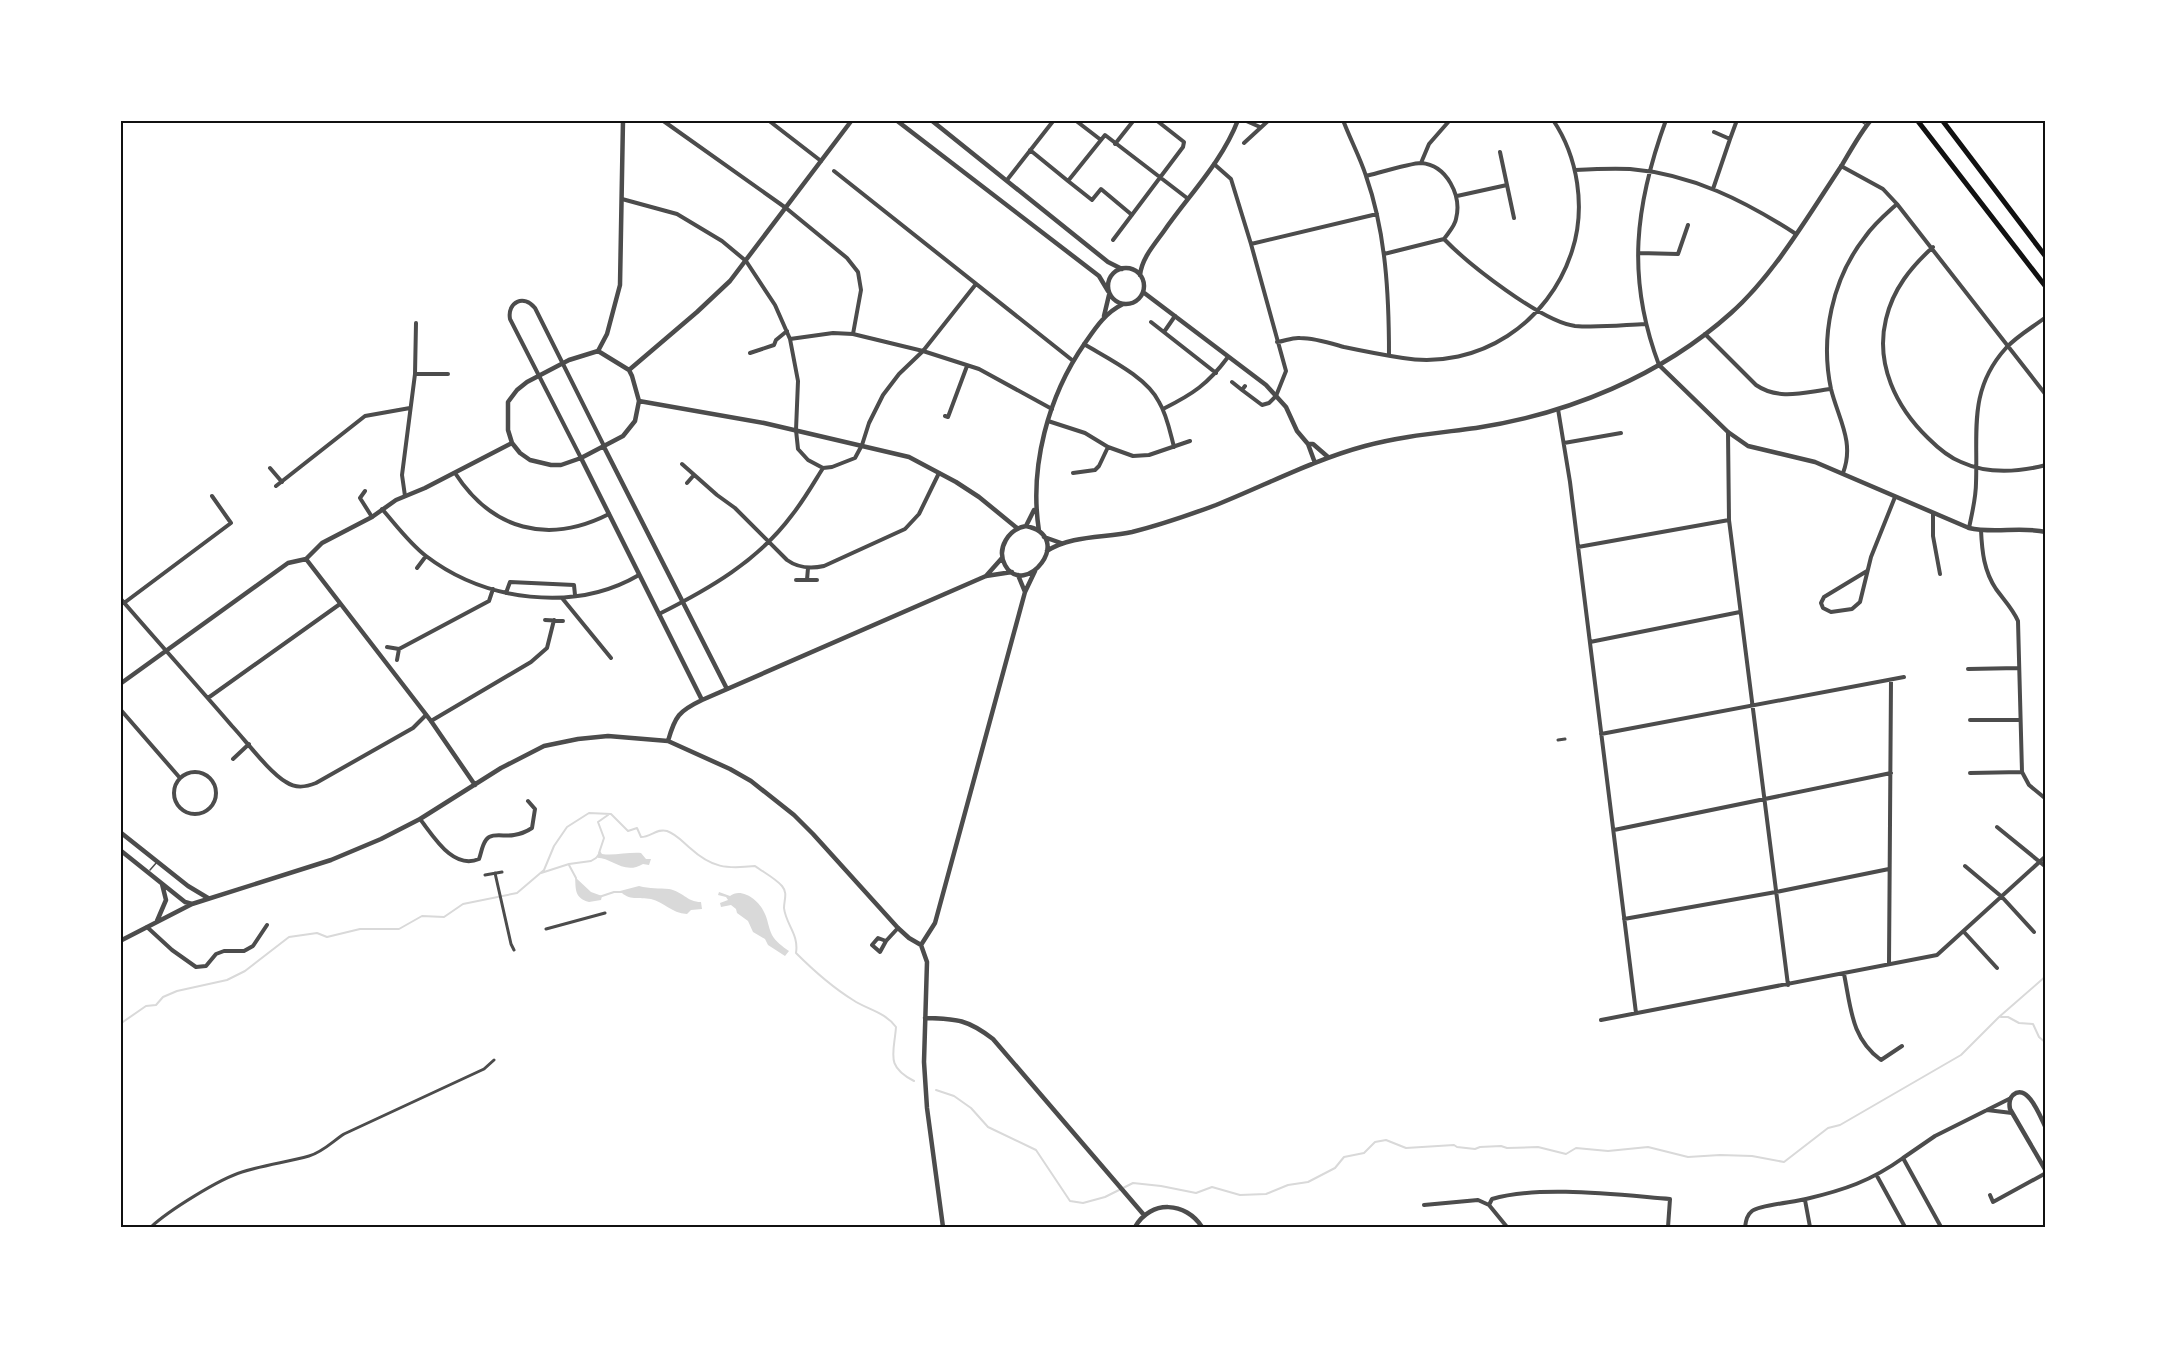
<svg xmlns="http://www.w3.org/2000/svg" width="2166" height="1347" font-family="Overpass,sans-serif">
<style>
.water{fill:#d9d9d9}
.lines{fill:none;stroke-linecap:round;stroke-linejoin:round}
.stream{stroke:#d9d9d9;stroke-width:2}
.service{stroke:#4c4c4c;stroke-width:1.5}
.pedestrian{stroke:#4c4c4c;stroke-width:3}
.minor{stroke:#4c4c4c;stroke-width:4}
.tertiary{stroke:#4c4c4c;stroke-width:4.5}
.primary{stroke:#111;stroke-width:5}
.neatline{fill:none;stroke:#111;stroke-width:2}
</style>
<rect width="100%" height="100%" fill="#fff"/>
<path class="water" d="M 600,851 L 602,854 C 613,856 629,852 641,853 L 646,859 L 651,859 L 649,865 L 643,864 C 623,876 611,856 595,858 Z
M 575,877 L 591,892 L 602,896 L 601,900 L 589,902 C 574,898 576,889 575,877 Z
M 639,886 C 650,889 659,888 669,889 C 682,891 687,902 701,902 L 702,909 L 691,910 L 687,914 C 671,913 664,902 651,899 C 639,897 629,901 620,891 Z
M 719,892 L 730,896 C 741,887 759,900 764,912 C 768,919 768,927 772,935 C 776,942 782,946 789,951 L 785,956 L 768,945 L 765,939 L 753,932 L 748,921 L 737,913 L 736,909 L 731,905 L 721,907 L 720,903 L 728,900 L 726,897 L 718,895 Z"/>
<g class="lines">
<path class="stream" d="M 599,853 L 604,838 L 598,822 L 608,815
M 569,865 L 576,878
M 541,873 L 569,864 L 591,861 L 596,858
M 599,897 L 614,892 L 623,892
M 2001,1017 L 2008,1017 L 2019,1023 L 2033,1024 L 2039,1037 L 2046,1043
M 120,1024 L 146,1006 L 156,1005 L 163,997 L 177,991 L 227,980 L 245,971 L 289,937 L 317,933 L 327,937 L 360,929 L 399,929 L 422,916 L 444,917 L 463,904 L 517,893 L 544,870 L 554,846 L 567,827 L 589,813 L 611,814 L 628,831 L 637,828 L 641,837 C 651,837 657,828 667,831 C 676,834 683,842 690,848 C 712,868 726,869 755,866 C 763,872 775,878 782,886 C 788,893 784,900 784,908 C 786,925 799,934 796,953 C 814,971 832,987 853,1000 C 868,1010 885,1012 896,1027 C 894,1054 885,1066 914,1081
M 936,1090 L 954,1096 L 971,1108 L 988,1127 L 1036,1150 L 1070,1201 L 1083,1203 L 1105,1197 L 1133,1183 L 1161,1186 L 1196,1193 L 1212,1187 L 1240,1195 L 1266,1194 L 1288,1185 L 1308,1182 L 1335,1168 L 1344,1157 L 1364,1153 L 1375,1142 L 1386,1140 L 1406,1148 L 1454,1145 L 1457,1147 L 1475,1149 L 1480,1147 L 1501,1146 L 1507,1148 L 1538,1147 L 1566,1154 L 1576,1148 L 1608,1151 L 1648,1147 L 1688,1157 L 1720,1155 L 1752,1156 L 1784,1162 L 1828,1128 L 1840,1125 L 1961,1055 L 1999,1017 L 2046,976"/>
<path class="service" d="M 1859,120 L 1866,125
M 150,870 L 157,862"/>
<path class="pedestrian" d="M 1558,740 L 1565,739
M 495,873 L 511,944 L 514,950
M 485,875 L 502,872
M 546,929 L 605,913
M 151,1227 C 168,1211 219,1179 242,1172 C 264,1165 287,1162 309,1156 C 323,1152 333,1141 344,1134 L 484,1069 L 494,1060"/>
<path class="minor" d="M 662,120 L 786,208 L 847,258 L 858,272 L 861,290 L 853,334
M 768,120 L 821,161
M 1075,120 L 1101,140
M 1244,120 L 1260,127
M 1343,120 C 1350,139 1360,157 1366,176 C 1386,233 1389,295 1389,355
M 1730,139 L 1737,120
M 1244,143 L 1269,120
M 1115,144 L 1134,120
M 1030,150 L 1068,181 L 1105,135 L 1187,198
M 1500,152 L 1514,218
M 1421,163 L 1429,144 L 1450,120
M 1214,164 L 1231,179 L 1251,244 L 1286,371 L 1276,396 L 1269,403 L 1262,405 L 1242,390
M 1841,166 L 1883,189 L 1897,204 L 2046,395
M 1575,170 C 1593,169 1612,168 1630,169 C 1692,174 1745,201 1796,234
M 834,171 L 1072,360
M 1366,176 C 1378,173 1411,163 1421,163 C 1447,165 1462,196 1456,219 C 1455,226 1448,233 1444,239 L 1384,254
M 1007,180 L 1054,120
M 1068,181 L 1092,200 L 1101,189 L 1132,215
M 1713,189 L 1730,139 L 1714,132
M 1457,196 L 1507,185
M 622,199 L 677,214 L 722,241 L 746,261 L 775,305 L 790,339 L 798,381 L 796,430 L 798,449 L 808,460 L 823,468 L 832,467 L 855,458 L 862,445 L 869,423 L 883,395 L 899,374 L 923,351 L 976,284
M 1444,239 C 1468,264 1542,322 1575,326 C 1598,328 1623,325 1645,324
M 1113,240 L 1183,147 L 1184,142 L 1156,120
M 1251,244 L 1377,214
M 1933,247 C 1911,267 1893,289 1886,319 C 1875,364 1896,407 1928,438 C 1937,447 1948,457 1961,462 C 1987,474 2019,472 2046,465
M 1639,253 L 1678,254 L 1688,225
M 1151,322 L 1216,373
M 1164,332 L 1175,316
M 1705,334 L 1756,385 C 1779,401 1805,392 1831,389
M 790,339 L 833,333 L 853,334 L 923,351 L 979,369 L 1052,409
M 1277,342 C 1285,341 1293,337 1300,338 C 1315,338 1330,343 1344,347 C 1363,351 1383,355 1403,358 C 1479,370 1549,323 1572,251 C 1586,208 1578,157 1553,120
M 1084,344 C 1107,358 1147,377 1159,402 C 1167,415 1170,432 1174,447
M 750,353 L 774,345 L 776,340 L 787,331
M 1659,365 C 1626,278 1635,205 1666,120
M 415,374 L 448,374
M 1232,382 L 1242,390 L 1245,386
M 1163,409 C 1193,394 1208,384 1228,357
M 1558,409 L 1570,482 L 1636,1013
M 945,416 L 948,417 L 967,366
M 1048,421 L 1085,433 L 1108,447 L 1133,456 L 1149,455 L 1190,441
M 1728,432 L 1729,520 L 1788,985
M 1564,443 L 1621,433
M 581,458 L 510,319 C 507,302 524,294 535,308 L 604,446
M 682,464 L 717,495 L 735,508 L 787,560 C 798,568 810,569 824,566 L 905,529 L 919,514 L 939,473
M 270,468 L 282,482
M 455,473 C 492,530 548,545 609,514
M 1073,473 L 1095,470 L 1099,466 L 1108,447
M 1843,473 C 1855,442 1838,418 1831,389 C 1820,337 1832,279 1865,237 C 1874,224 1886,214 1897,204
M 687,483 L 694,475
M 276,486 L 365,416 L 410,408
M 365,491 L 360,498 L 372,517
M 405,496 L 402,475 L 415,374 L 416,323
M 382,509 C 396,525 410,544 426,556 C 485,601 574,613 639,575
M 1933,513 L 1933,536 L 1940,574
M 1969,528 C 1972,513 1976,498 1976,483 C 1978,431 1968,390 2006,348 C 2017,336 2033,327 2046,317
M 1981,530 C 1982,552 1984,571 1996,589 C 2004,600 2013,609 2018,621 L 2022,772 L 2029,785 L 2046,799
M 1578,547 L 1729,520
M 417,568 L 426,556
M 1867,571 L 1824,597 L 1821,603 L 1823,608 L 1831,612 L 1852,609 L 1860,602 L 1871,557 L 1895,497
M 796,580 L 817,580
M 807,580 L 808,568
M 506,593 L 510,582 L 574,585 L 575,595
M 120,598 C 157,641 195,683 232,726 C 247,742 269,772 286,782 C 296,789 306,787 316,783 L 413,728 L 426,715
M 562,598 L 611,658
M 124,603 L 231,523 L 212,496
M 659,614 C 709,589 758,561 792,515 C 804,500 813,484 823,468
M 545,620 L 563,621
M 1590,642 L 1740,612
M 387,647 L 399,649 L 489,601 L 493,589
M 397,660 L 399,649
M 1968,669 L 2019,668
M 208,698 L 340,604
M 120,709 L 180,778
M 1970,720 L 2020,720
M 431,721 L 531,662 L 547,648 L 554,620
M 1601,734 L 1904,677
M 233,759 L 249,744
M174 793a21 21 0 1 1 42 0a21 21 0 1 1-42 0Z
M 1970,773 L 2022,772
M 420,819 C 434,837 453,870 479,859 C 481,854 482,845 486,840 C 491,832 505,837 514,835 C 521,834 526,832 532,828 L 535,809 L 528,801
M 1997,827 L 2046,867
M 1614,830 L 1891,773
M 1965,866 L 2002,897 L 2034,932
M 1624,919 L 1776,892 L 1889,869
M 147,927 L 172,950 L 196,967 L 206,966 L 216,954 L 224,951 L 244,951 L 253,946 L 267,925
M 1964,932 L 1997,968
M 886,941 L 878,938 L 872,945 L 880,952 L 886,941 L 898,928
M 1889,964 L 1891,680
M 1844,974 C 1851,1008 1851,1038 1881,1060 L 1902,1046
M 1601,1020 L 1937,955 L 2046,856
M 1987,1110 L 2012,1113
M 1877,1176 L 1905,1227
M 1990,1195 L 1993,1202 L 2046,1173
M 1805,1200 L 1810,1227
M 1424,1205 L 1478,1200 L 1489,1205 L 1507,1227
M 1489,1205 L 1492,1199 C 1539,1185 1619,1195 1670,1199 L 1668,1227
M 1513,1227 L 1565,1227
M 1745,1227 C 1746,1220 1747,1215 1752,1211 C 1760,1205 1795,1202 1806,1199 C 1844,1190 1871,1181 1903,1158
M 1941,1227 L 1903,1158 L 1935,1136 L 2011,1098"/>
<path class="tertiary" d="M 896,120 L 1099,276 L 1108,291
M 931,120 L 1108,262 L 1122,269
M1108 286a18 18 0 1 1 36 0a18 18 0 1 1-36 0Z
M 1140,275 C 1142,258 1154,245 1164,231 C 1189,195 1222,162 1238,120
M 1143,292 L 1266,385 L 1286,407 L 1297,431 L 1308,444 L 1315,463
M 1104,316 L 1109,295
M 598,351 L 629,370 L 632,376 L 639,401 L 635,421 L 623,436 L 581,458 L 561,465 L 551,465 L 530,460 L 520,453 L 512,443 L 508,430 L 508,402 L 517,390 L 527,382 L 569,360 Z
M 598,351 L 607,334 L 620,285 L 623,120
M 1659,365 L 1728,432 L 1748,446 L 1815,462 L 1969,528 C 1994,534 2020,526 2046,532
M 629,370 L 697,312 L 730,281 L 852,120
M 639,401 L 764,423 L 909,457 L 956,482 L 979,497 L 1017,528
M 1308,444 L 1313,444 L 1328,457
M 604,447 L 727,689
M 581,458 L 702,700
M 1026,526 C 1077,537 1024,600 1005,565 C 996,548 1009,529 1026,526 Z
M 1026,526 L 1034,510
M 1039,531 C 1029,467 1048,396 1085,343 C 1096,327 1105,313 1123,304
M 1044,537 L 1061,543
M 1047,551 C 1071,535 1105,538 1132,532 C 1160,525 1189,515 1216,505 C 1266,485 1313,460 1365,446 C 1402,436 1439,433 1476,428 C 1568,414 1661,376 1731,313 C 1774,275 1810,213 1842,165 C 1851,150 1860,133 1871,120
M 306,559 L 431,721 L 475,785
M 1018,575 L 1025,592
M 986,576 L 1002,558
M 120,684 L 288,563 L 306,559 L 322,543 L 372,517 L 396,500 L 425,488 L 512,443
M 668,741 C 675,716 679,711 702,700 L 986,576 L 1012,572
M 120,832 L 188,886 L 208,898
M 120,850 L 185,902 L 192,904
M 157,921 L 166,900 L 162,884
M 120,941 L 192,904 L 331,860 L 381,839 L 420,819 L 501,768 L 544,746 L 578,739 L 608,736 L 668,741 L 730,769 L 751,781 L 794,815 L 813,834 L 898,928 L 909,938 L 921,945
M 921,945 L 935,923 L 1025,592 L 1035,571
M 921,945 L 927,962 L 924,1062 L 927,1108 L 943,1227
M 925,1018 C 957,1019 967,1019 993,1039 L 1144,1215
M 2046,1128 C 2041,1119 2028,1082 2013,1095 C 2009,1099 2009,1104 2010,1109 L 2046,1171
M 1135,1227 C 1151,1199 1186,1202 1202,1227"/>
<path class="primary" d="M 1917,120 L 2046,287
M 1942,120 L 2046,257"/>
</g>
<rect width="2166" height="1347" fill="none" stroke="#ffffff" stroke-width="243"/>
<rect x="122" y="122" width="1922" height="1104" class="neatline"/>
</svg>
